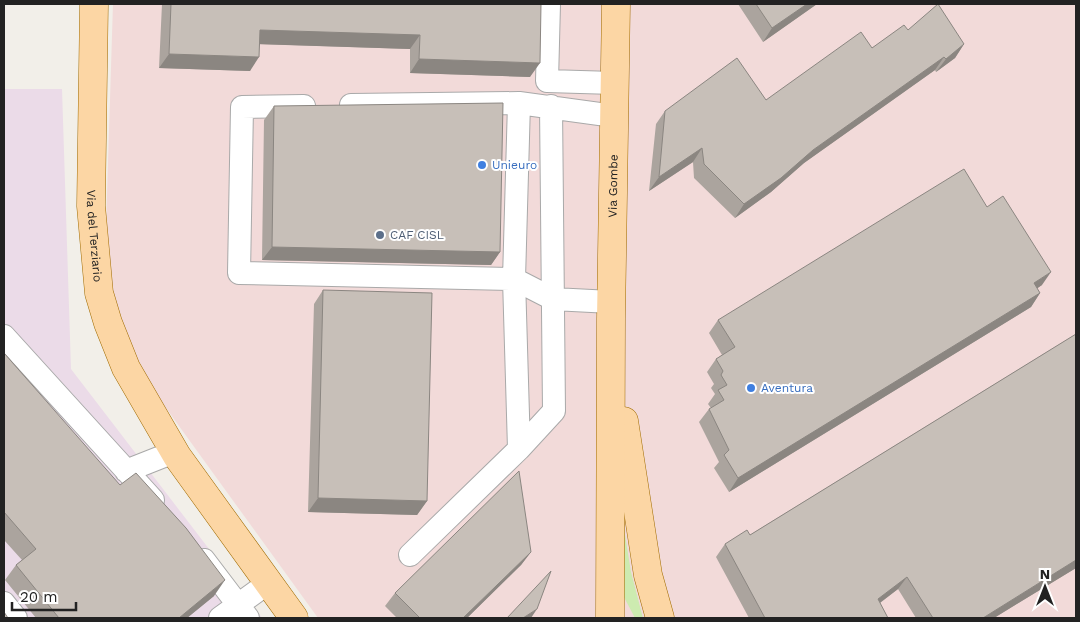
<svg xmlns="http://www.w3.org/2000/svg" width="1080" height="622" font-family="'Work Sans',sans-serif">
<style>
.commercial{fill:#f2dad9}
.industrial{fill:#ebdbe8}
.grass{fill:#cdebb0}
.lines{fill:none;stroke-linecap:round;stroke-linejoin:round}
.minor-casing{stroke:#a9a9a9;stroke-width:24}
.major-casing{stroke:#a06b00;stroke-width:29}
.minor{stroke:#fff;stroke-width:22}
.major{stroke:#fcd6a4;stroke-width:28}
.wall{fill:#aba49e}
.shaded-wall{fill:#8b8681}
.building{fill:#c7bfb8;stroke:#8b8681}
.shop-dot{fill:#3f7fe0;stroke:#fff;stroke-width:2}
.service-dot{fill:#5c6f8a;stroke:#fff;stroke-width:2}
.labels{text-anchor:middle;stroke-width:4;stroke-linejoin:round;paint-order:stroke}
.shop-label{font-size:12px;fill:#366cbe;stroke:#fff;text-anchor:start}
.street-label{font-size:12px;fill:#222;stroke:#fff}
.service-label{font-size:12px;fill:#4e5e75;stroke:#fff;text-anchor:start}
</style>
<rect width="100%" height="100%" fill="#f2efe9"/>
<path class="commercial" d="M 113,4 L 1076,4 L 1076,618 L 318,618 L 103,321 Z"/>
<path class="industrial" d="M 4,89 L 62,89 L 71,369 L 262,618 L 4,618 Z"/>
<path class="grass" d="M 622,516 L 631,572 L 643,618 L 635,618 L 617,584 Z"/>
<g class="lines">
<defs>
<path id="minor" d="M 549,4 L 547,81 L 614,83
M 351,105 L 519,103 L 614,116
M 304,106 L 242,107 L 239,273 L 514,279 L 519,103
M 4,336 L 153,500
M 519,449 L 514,279 L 553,299 L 611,302
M 126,471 L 174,452
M 410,555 L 519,449 L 554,411 L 551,106
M 204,560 L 248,618
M 4,603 L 16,618
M 220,618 L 268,583"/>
<g id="major">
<path id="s1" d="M 94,4 L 91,206 L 99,293 L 108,323 L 126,368 L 177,456 L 294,618"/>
<path d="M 624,421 L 648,575 L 660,618"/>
<path id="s2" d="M 610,618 L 611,319 L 616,4"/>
</g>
</defs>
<use href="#minor" class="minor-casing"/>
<use href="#major" class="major-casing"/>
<use href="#minor" class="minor"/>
<use href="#major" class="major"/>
</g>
<path class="wall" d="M 162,4 L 541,4 L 530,77 L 410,73 L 410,49 L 260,44 L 250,71 L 159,68 Z
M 738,4 L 817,4 L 763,42 Z
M 908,30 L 964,44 L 955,58 L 936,72 L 935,70 L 804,163 L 771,192 L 735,218 L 694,178 L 693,162 L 649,191 L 656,124 L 665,111 L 766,100 Z
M 274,106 L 500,252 L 491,265 L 262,260 L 264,120 Z
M 987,207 L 1042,285 L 1037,288 L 1040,293 L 1031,307 L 729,492 L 714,468 L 719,462 L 699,422 L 709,409 L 711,408 L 708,404 L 715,394 L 711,388 L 714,384 L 707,372 L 716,359 L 722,355 L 709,333 L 718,320 Z
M 323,290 L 427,501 L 417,515 L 308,512 L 314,304 Z
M 1076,334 L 1076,568 L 994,618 L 916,618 L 898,589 L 880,603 L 888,618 L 749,618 L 716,557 L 725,544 L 750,535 Z
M 4,353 L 214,596 L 187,618 L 36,618 L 5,580 L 16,565 L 22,560 L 4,540 Z
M 531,552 L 521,565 L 467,618 L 397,618 L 385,606 L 395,593 Z"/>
<path class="shaded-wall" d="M 807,4 L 817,4 L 763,42 L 772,28 Z
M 260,30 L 420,35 L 410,49 L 251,44 Z
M 964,44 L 955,58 L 936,72 L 946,59 Z
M 169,54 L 259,57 L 250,71 L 159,68 Z
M 944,57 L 935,70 L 804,163 L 771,192 L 735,218 L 744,204 L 813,150 Z
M 419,59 L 540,63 L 530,77 L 410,73 Z
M 702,148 L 693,162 L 649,191 L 659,177 Z
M 272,247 L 500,252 L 491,265 L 262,260 Z
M 1051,272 L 1042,285 L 1025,297 L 1034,283 Z
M 1040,293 L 1031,307 L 729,492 L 738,478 Z
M 318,498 L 427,501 L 417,515 L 308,512 Z
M 531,552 L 521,565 L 467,618 L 463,618 Z
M 1076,560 L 1076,568 L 994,618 L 983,618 Z
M 907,577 L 898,589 L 869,611 L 878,599 Z
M 225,580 L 214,596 L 187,618 L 179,618 Z
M 537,609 L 531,618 L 523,618 Z"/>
<path class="building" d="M 171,4 L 541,4 L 540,63 L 419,59 L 420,35 L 260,30 L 259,57 L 169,54 Z
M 756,4 L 807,4 L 772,28 Z
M 938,4 L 964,44 L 946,59 L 944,57 L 813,150 L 781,178 L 744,204 L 704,164 L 702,148 L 659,177 L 665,111 L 737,58 L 766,100 L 861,32 L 872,48 L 904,25 L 908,30 Z
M 503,103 L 500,252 L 272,247 L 274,106 Z
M 964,169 L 987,207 L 1003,196 L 1051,272 L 1034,283 L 1040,293 L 738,478 L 724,455 L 729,450 L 709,409 L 724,400 L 718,390 L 727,385 L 721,375 L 723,371 L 716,359 L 735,347 L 718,320 Z
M 323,290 L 432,293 L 427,501 L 318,498 Z
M 1076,334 L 1076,560 L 983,618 L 933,618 L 907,577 L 878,599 L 888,618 L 765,618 L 725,544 L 747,530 L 750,535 Z
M 4,353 L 120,485 L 136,473 L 186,528 L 225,580 L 179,618 L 59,618 L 16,565 L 36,549 L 4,512 Z
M 519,471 L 531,552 L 463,618 L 420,618 L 395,593 Z
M 551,571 L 537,609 L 523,618 L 507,618 Z
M 4,612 L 8,618 L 4,618 Z"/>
<g class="shop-dot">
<circle cx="482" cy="165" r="5"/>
<circle cx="751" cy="388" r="5"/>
</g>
<circle class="service-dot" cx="380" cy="235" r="5"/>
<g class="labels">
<g class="shop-label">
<text x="492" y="169">Unieuro</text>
<text x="761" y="392">Aventura</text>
</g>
<g class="street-label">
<text dy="4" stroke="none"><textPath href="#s2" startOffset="432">Via Gombe</textPath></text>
<text dy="4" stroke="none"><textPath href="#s1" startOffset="232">Via del Terziario</textPath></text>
</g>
<g class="service-label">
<text x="390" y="239">CAF CISL</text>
</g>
</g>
<rect width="1080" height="622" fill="none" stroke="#222222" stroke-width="10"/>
<g transform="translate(1045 587)" stroke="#ffffff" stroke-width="4" paint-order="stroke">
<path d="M0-4L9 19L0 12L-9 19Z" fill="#222222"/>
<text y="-8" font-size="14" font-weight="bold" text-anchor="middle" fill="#222222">N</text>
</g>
<path d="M12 602v8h64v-8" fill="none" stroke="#222222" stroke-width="2.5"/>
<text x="20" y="602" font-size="15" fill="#222222" stroke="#ffffff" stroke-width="4" paint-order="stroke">20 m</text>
</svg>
